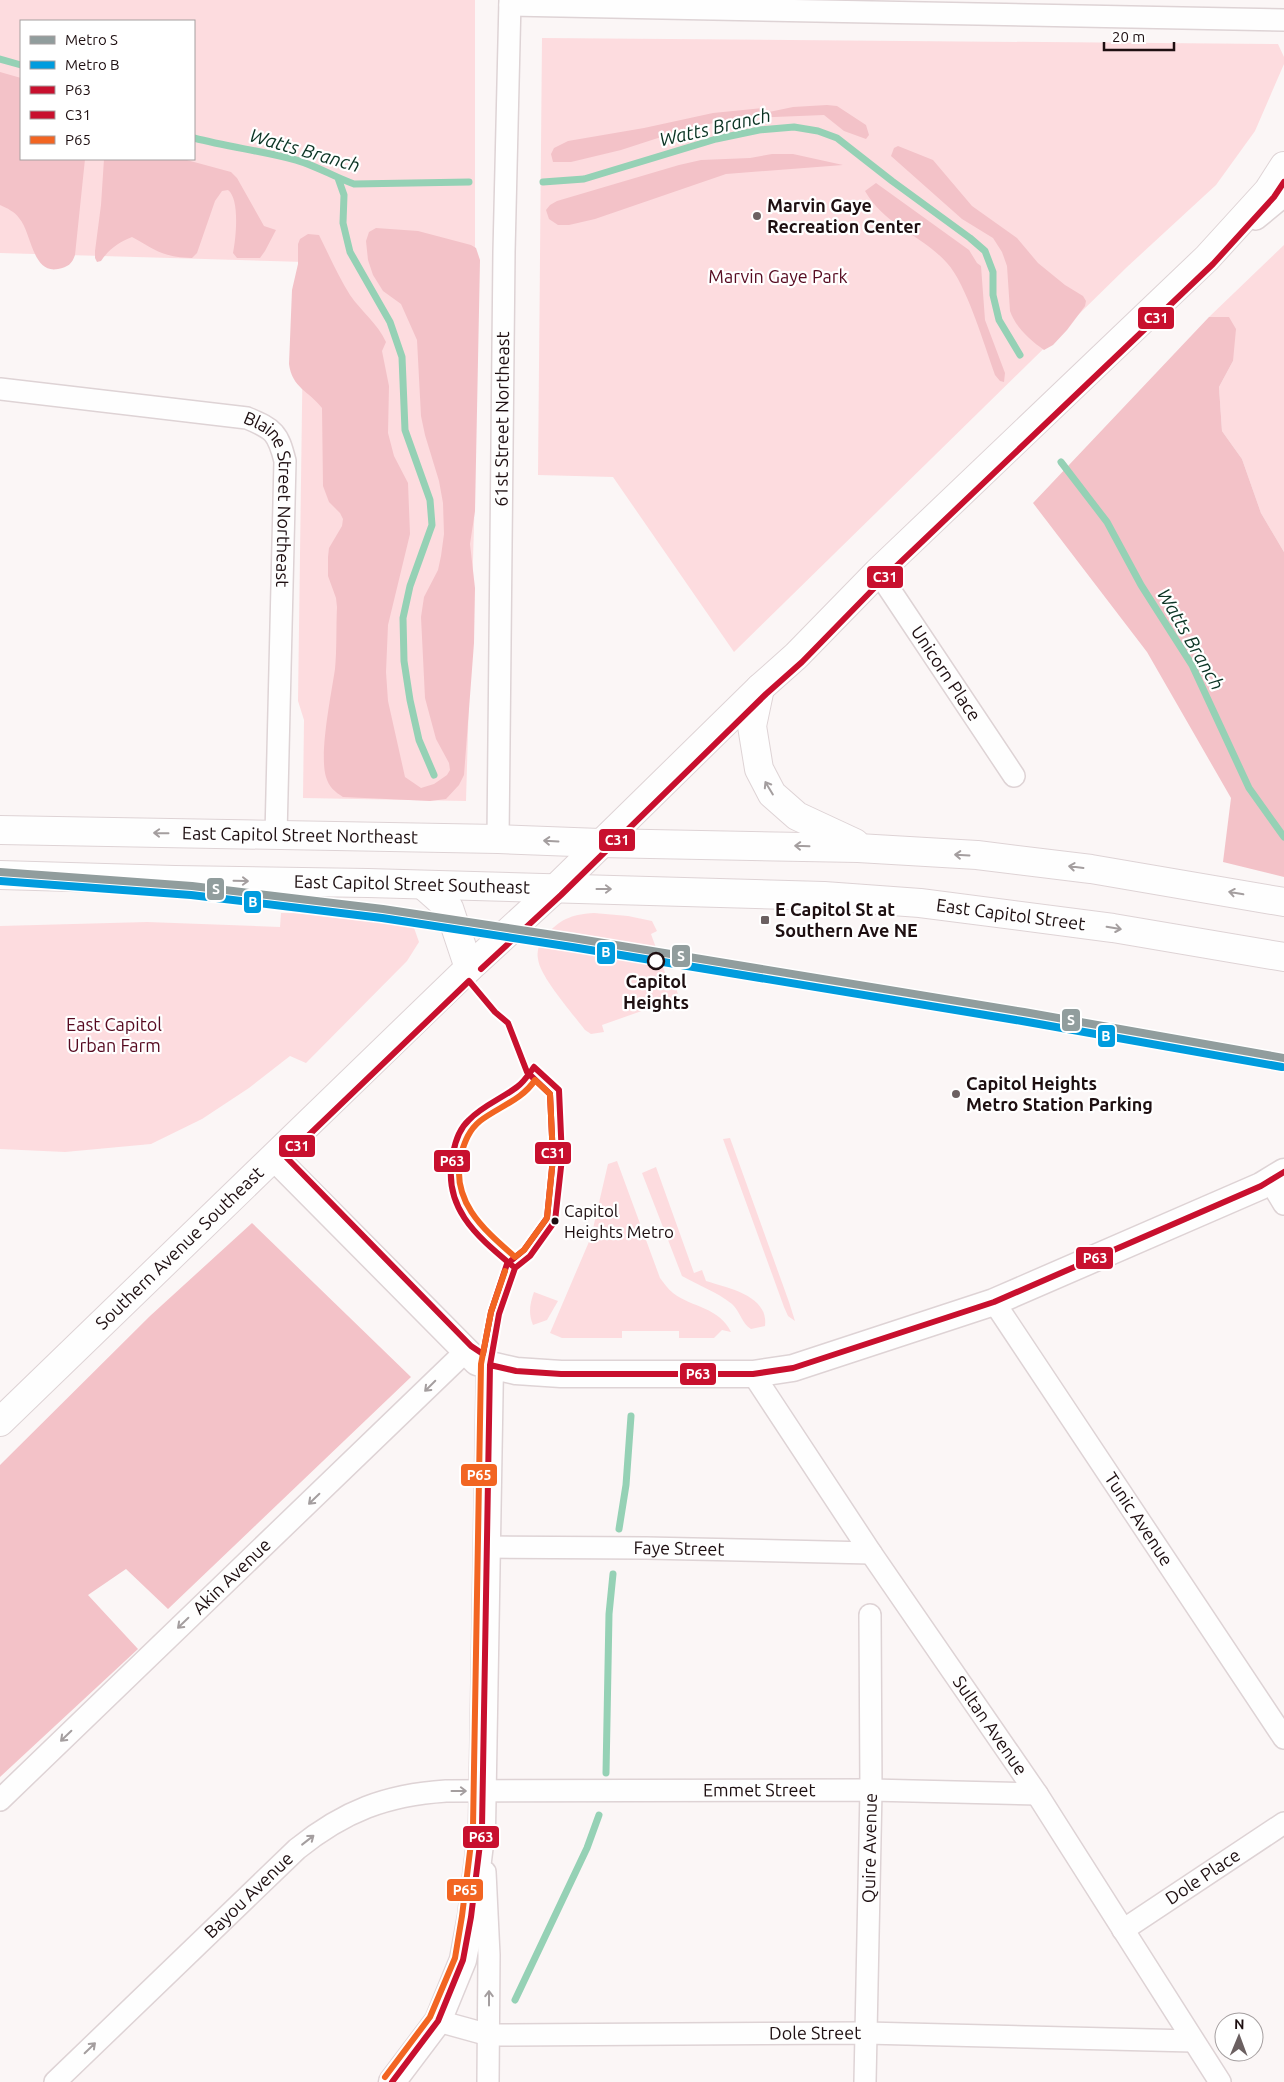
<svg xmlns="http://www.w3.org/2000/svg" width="1284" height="2082" font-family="Ubuntu,sans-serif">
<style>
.green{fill:#fddcdf;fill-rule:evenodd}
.forest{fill:#f3c2c8}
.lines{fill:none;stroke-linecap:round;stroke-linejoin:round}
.stream{stroke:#95d1b5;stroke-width:7}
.minor-casing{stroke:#ded3d5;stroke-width:24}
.tertiary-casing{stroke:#ded3d5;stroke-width:29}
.secondary-casing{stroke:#ded3d5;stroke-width:30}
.primary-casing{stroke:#ded3d5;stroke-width:30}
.minor{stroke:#fefefe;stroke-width:21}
.tertiary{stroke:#fefefe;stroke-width:26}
.secondary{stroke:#fefefe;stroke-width:28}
.primary{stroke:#fefefe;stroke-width:28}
.bus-1-casing{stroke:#fff;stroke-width:10}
.bus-2-casing{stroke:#fff;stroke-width:10}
.bus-3-casing{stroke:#fff;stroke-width:10}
.bus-1{stroke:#c8102e;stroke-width:6}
.bus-2{stroke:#c8102e;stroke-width:6}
.bus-3{stroke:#f26522;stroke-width:6}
.metro-1-casing{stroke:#fff;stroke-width:11}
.metro-2-casing{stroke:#fff;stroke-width:11}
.metro-1{stroke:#919d9d;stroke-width:8}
.metro-2{stroke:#009cde;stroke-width:8}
.oneway{stroke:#a49e9f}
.poi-dot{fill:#6b6061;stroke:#fff;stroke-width:2}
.stop-dot{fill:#fff;stroke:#1e0f11;stroke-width:2.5}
.bus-dot{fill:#1e0f11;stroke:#fff;stroke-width:2}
.labels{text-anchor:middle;stroke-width:4.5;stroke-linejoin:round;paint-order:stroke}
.bus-label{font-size:17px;fill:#1e0f11;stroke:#fff;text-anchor:start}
.poi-label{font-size:18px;font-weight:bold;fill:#1e0f11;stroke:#fff;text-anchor:start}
.park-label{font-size:18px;fill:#560a20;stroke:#fff}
.street-label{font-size:18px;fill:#1e0f11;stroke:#fff}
.stop-label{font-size:18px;font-weight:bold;fill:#1e0f11;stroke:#fff}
.water-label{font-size:19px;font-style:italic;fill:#0b3424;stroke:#fff}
.line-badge{stroke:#fff;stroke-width:2}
.badge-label{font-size:14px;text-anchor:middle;font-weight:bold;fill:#fff}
</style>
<rect width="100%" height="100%" fill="#fbf6f6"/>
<path class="green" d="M 0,0 L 475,0 L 475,491 L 466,801 L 303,798 L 304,720 L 298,701 L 304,262 L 0,253 ZM 21,21 L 194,21 L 194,159 L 21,159 Z
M 542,38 L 1278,44 L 1284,57 L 1284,64 L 1255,131 L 1216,185 L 1127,267 L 734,652 L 613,477 L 538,475 Z
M 1284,245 L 1284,552 L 1261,513 L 1242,459 L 1222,431 L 1219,387 L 1233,361 L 1229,317 L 1209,317 Z
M 281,913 L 404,914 L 413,925 L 419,942 L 407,961 L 306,1063 L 290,1056 L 249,1088 L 202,1119 L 151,1144 L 65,1152 L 0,1149 L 0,926 L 147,922 L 280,927 Z
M 594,913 L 628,916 L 652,921 L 657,931 L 651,934 L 668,981 L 674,979 L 678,995 L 672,1006 L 655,1013 L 653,1007 L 602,1025 L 604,1032 L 591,1034 L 585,1030 C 573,1014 540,977 538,959 C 536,949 541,939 549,932 C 562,918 575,914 594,913 Z
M 730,1138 L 789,1302 L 795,1321 L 788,1316 L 784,1307 L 723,1139 Z
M 617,1161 L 660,1278 C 664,1283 668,1289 673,1293 C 693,1308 719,1307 731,1332 L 722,1330 L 714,1338 L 679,1338 L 679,1331 L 622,1331 L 622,1338 L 562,1338 L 550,1333 L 591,1237 L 608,1164 Z
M 656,1167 L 694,1273 L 702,1270 L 706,1281 C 727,1288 769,1295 765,1326 L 751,1329 C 742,1324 740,1311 732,1304 C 717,1292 698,1285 682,1276 L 642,1173 Z
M 534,1292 L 558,1301 L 547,1320 L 533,1325 C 528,1313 530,1303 534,1292 Z"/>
<path class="forest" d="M 0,72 L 21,78 L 21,159 L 85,159 L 75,255 C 72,264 68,267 58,269 C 32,274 32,233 19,218 C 15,212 7,208 0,205 Z
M 827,105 L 837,106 L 866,125 L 869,135 L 866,139 L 844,131 L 824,115 L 748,118 L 695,126 L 621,150 L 571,162 L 553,162 L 551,154 L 554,148 L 568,141 L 644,128 L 713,113 L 763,108 L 769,112 L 793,107 Z
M 898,146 L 933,160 L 972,206 L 1017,238 L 1038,263 L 1065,285 L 1083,296 L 1086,301 L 1085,306 L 1067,330 L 1053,345 L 1044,350 C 1030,340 1016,328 1010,311 L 1007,266 L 1002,252 L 993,238 L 962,219 L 891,156 L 894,148 Z
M 772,154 L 793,154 L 843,165 L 726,174 L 595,219 L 569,225 L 558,225 L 549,219 L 546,210 L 550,205 L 557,201 L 679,165 L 701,160 L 750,158 Z
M 104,159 L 183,159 L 231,172 L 237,178 L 264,226 L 276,230 L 265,251 L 260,258 L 237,258 L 233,253 C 236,238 240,199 228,190 L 222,191 L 215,201 L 197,253 L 192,258 C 163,257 157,251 132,237 C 119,242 109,249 101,261 L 97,262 L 95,258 L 95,251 L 101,205 Z
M 876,183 L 969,250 L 977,263 L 981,266 L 985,320 L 1005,373 L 1004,382 L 1000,381 L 995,375 C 985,347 966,283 947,263 C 921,234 885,226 865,191 Z
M 376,228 L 418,231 L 471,245 L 476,248 L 480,260 L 475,511 L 470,544 L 475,588 L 474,643 L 464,775 L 459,785 L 446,799 L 430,801 L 343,797 C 335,792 329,787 326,777 C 319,754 331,696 335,669 C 337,649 336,627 337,607 L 336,598 L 328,576 L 328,557 L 329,548 L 342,526 L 343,519 L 340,513 L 329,502 L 323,486 L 322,408 C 309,391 292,388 289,364 L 292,290 L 298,264 L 298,244 L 300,239 L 308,234 L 319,235 C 329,255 338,276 350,295 C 361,311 378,324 386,342 L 382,351 L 389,386 L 388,433 L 394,456 L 408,483 L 410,534 L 388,625 L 386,672 L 388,701 L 405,777 L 421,788 L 434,784 L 447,775 L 450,770 L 449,763 L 436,739 L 425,698 L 421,617 L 424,597 L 438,570 L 441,556 L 444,534 L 443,503 L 439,481 L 425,435 L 421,416 L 417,340 L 401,304 L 383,291 L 373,275 L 368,260 L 366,241 L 369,232 Z
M 1209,317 L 1229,317 L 1236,329 L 1233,361 L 1219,387 L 1222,431 L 1242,459 L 1261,513 L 1284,552 L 1284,877 L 1223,862 L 1231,798 L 1147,652 L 1033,503 Z
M 252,1223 L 411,1377 L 168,1609 L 126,1569 L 88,1595 L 138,1649 L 0,1777 L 0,1465 L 150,1316 Z"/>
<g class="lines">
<path class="stream" d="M 0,59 L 21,65
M 194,138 C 228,147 263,151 296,160 C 317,166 334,177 354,184 L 469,182
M 338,178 L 344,195 L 343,223 L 350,252 L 390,322 L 402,357 L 405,430 L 430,500 L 432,525 L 410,586 L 403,618 L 404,661 L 410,700 L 419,740 L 434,775
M 543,182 L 584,179 L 716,139 L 759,130 L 794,127 L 818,131 L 837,138 L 892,181 L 970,238 L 985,251 L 993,272 L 993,295 L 999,320 L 1020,355
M 1061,462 L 1107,522 L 1141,585 L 1192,665 L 1249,788 L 1284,837
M 619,1529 L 626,1485 L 631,1416
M 606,1773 L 609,1614 L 613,1574
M 515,2000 L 587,1848 L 599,1815"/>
<defs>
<g id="minor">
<path d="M 510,5 L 1284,20"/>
<path d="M 1256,219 L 1284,196"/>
<path id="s1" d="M 0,389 L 247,418 C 274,429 278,433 285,461 L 276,835"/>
<path id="s2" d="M 878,572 L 1014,776"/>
<path id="s3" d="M 498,839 L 504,252 L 510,0"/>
<path d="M 1270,1181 L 1284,1204"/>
<path id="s4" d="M 994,1302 L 1284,1738"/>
<path id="s5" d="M 753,1374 L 871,1553 L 1037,1794 L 1220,2082"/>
<path id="s6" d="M 488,1547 L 646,1548 L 871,1553"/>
<path id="s7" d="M 0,1800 L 465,1352"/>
<path d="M 485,1872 L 489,1955 L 488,2082"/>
<path id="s8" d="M 1123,1930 L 1284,1823"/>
<path id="s9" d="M 438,2021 L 489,2035 L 866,2033 L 1193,2041"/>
<path id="s10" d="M 55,2082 L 297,1849 C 344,1811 386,1795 446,1791 L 871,1790 L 1037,1794"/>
<path id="s11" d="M 865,2082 L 871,1790 L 870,1615"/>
</g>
<path id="tertiary" d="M 274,1157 L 477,1362 L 516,1371 L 561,1374 L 753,1374 L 793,1368 L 994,1302 L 1261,1186 L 1284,1172
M 392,2082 L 438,2021 L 463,1960 L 471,1917 L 482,1828 L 490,1365"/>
<g id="secondary">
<path id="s12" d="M 0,1422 L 469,968 L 555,889"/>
</g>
<g id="primary">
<path d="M 760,688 L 752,726 L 759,769 L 772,794 L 797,816 L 855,843"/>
<path id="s13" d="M 0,830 L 498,839 L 600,843 L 858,848 L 977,855 L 1091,869 L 1284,902"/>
<path id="s14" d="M 0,875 L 175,880 L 368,883 L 824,896 L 920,903 L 1113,928 L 1284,957"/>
<path d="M 423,885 L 449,908 L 469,968"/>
<path d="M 555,889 L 760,688 L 796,656 L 878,572 L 1207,258 L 1268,191 L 1284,166"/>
</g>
</defs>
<use href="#minor" class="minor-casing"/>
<use href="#tertiary" class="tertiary-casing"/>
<use href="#secondary" class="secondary-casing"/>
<use href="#primary" class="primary-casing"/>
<use href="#minor" class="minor"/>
<use href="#tertiary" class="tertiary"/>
<use href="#secondary" class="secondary"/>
<use href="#primary" class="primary"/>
<defs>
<path id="bus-1" d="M 515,1268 C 478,1237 441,1208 453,1154 C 455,1142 459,1129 469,1120 C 482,1106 501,1099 517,1087 C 524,1082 529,1074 534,1067
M 490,1365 L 516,1371 L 561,1374 L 753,1374 L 793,1368 L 994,1302 L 1261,1186 L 1284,1172
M 392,2082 L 438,2021 L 463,1960 L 471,1917 L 482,1828 L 490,1365 L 499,1314 L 515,1268 L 530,1256 L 555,1221 L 562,1158 L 559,1090 L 534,1067"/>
<path id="bus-2" d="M 481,969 L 561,895 L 766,694 L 802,662 L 884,578 L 1213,264 L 1274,197 L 1284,182
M 469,981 L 495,1012 L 508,1023 L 527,1072 L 550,1094 L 553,1158 L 547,1218 L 524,1250 L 507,1264 L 491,1312 L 483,1354 L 471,1346 L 286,1157 Z"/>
<path id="bus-3" d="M 535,1080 L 550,1094 L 553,1158 L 547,1218 L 524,1250 L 515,1257 C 483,1229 450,1201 461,1154 C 465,1141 469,1130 480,1121 C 498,1107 522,1100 535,1080 Z
M 385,2077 L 430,2017 L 455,1958 L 462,1916 L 473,1827 L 481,1364 L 491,1312 L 505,1271"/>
</defs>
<use href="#bus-1" class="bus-1-casing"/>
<use href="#bus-2" class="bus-2-casing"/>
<use href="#bus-3" class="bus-3-casing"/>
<use href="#bus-1" class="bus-1"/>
<use href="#bus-2" class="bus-2"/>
<use href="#bus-3" class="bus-3"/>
<defs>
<path id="metro-1" d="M 0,872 L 192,886 L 383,909 L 573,938 L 1024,1012 L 1284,1058"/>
<path id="metro-2" d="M 0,881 L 191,895 L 382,918 L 572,947 L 1022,1021 L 1282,1067"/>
</defs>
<use href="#metro-1" class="metro-1-casing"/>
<use href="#metro-2" class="metro-2-casing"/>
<use href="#metro-1" class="metro-1"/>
<use href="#metro-2" class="metro-2"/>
</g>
<defs><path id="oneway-shaft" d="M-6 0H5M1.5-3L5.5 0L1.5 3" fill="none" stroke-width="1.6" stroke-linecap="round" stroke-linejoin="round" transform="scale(1.25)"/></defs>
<g class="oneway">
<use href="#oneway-shaft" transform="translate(769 788) rotate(-121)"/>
<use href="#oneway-shaft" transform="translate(161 833) rotate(-179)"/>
<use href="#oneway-shaft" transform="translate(551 841) rotate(-177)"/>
<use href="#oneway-shaft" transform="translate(802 846) rotate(-178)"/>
<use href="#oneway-shaft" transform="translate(962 855) rotate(-177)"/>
<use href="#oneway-shaft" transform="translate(1076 867) rotate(-173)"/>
<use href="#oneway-shaft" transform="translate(241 881) rotate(1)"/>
<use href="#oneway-shaft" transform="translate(604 889)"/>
<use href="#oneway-shaft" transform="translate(1236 893) rotate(-170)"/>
<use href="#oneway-shaft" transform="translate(1114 928) rotate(9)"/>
<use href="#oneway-shaft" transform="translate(430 1386) rotate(135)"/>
<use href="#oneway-shaft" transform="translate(314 1499) rotate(136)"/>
<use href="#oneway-shaft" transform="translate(183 1623) rotate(136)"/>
<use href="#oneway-shaft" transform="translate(66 1736) rotate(136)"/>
<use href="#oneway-shaft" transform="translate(459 1791)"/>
<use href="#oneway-shaft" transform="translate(308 1840) rotate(-38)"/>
<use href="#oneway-shaft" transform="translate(489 1998) rotate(-90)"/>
<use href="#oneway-shaft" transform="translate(90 2048) rotate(-44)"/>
</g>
<g class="poi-dot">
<circle cx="757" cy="216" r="5"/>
<rect x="760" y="915" width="10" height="10" rx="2.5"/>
<circle cx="956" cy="1094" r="5"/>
</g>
<circle class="stop-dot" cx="656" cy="961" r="8"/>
<circle class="bus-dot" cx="555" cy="1221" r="4.5"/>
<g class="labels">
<g class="bus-label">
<text x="564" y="1217">Capitol<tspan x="564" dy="21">Heights Metro</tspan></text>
</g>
<g class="poi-label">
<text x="767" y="212">Marvin Gaye<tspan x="767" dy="21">Recreation Center</tspan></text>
<text x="775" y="916">E Capitol St at<tspan x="775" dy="21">Southern Ave NE</tspan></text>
<text x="966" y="1090">Capitol Heights<tspan x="966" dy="21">Metro Station Parking</tspan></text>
</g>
<g class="park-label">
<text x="778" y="283">Marvin Gaye Park</text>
<text x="114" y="1031">East Capitol<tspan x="114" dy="21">Urban Farm</tspan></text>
</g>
<g class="street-label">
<text dy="6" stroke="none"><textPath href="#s3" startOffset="420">61st Street Northeast</textPath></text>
<text dy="6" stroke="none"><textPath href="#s1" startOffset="341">Blaine Street Northeast</textPath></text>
<text dy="6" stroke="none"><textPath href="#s2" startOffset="122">Unicorn Place</textPath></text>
<text dy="6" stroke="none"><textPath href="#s13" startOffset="300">East Capitol Street Northeast</textPath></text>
<text dy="6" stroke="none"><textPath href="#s14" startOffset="412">East Capitol Street Southeast</textPath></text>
<text dy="6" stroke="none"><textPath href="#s14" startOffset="1012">East Capitol Street</textPath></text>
<text dy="6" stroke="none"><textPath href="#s12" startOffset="250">Southern Avenue Southeast</textPath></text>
<text dy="6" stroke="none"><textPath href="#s4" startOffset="261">Tunic Avenue</textPath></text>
<text dy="6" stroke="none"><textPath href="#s6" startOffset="191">Faye Street</textPath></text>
<text dy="6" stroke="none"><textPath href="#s7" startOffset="322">Akin Avenue</textPath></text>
<text dy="6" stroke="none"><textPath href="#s5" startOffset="424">Sultan Avenue</textPath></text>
<text dy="6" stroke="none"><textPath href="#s10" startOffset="812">Emmet Street</textPath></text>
<text dy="6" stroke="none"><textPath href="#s11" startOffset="234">Quire Avenue</textPath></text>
<text dy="6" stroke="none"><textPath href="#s8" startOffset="96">Dole Place</textPath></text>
<text dy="6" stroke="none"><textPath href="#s10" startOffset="269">Bayou Avenue</textPath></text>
<text dy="6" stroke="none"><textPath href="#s9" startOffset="379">Dole Street</textPath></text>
</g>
<g class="stop-label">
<text x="656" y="988">Capitol<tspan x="656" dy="21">Heights</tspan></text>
</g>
<g class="water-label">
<text transform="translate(715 127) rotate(-13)" y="7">Watts Branch</text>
<text transform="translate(305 150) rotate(16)" y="7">Watts Branch</text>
<text transform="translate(1191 639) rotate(60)" y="7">Watts Branch</text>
</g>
</g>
<g class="line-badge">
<rect x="1137" y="306" width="38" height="24" rx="5" fill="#c8102e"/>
<rect x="866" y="565" width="38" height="24" rx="5" fill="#c8102e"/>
<rect x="598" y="828" width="38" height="24" rx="5" fill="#c8102e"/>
<rect x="206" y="877" width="19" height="24" rx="5" fill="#919d9d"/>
<rect x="243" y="890" width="19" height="24" rx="5" fill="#009cde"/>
<rect x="596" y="941" width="20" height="24" rx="5" fill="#009cde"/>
<rect x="671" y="944" width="20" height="24" rx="5" fill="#919d9d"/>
<rect x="1061" y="1008" width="20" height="24" rx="5" fill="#919d9d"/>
<rect x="1097" y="1024" width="19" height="24" rx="5" fill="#009cde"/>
<rect x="278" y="1134" width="38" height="24" rx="5" fill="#c8102e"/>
<rect x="534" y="1141" width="38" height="24" rx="5" fill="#c8102e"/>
<rect x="433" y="1149" width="38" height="24" rx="5" fill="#c8102e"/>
<rect x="1075" y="1246" width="39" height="24" rx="5" fill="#c8102e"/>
<rect x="679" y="1362" width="38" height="24" rx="5" fill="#c8102e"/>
<rect x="460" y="1463" width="38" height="24" rx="5" fill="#f26522"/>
<rect x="462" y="1825" width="38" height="24" rx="5" fill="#c8102e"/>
<rect x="446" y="1878" width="38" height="24" rx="5" fill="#f26522"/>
</g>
<g class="badge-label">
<text x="1156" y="323">C31</text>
<text x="885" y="582">C31</text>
<text x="617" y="845">C31</text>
<text x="216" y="894">S</text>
<text x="253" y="907">B</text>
<text x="606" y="957">B</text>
<text x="681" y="961">S</text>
<text x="1071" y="1025">S</text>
<text x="1106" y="1041">B</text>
<text x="297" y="1151">C31</text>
<text x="553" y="1158">C31</text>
<text x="452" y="1166">P63</text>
<text x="1095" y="1263">P63</text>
<text x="698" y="1379">P63</text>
<text x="479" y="1480">P65</text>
<text x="481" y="1842">P63</text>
<text x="465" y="1895">P65</text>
</g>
<rect x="20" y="20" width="175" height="140" fill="#ffffff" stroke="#a59fa0"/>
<rect x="30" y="36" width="25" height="8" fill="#919d9d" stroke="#a59fa0"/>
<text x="65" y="45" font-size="15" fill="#1e0f11">Metro S</text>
<rect x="30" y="61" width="25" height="8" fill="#009cde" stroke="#a59fa0"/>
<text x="65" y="70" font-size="15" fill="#1e0f11">Metro B</text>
<rect x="30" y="86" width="25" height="8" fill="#c8102e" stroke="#a59fa0"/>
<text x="65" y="95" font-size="15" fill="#1e0f11">P63</text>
<rect x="30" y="111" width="25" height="8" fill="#c8102e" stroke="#a59fa0"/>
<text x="65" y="120" font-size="15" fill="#1e0f11">C31</text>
<rect x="30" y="136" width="25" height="8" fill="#f26522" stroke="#a59fa0"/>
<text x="65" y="145" font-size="15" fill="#1e0f11">P65</text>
<g transform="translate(1239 2037) rotate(1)"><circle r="24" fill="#ffffff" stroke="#a59fa0"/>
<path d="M0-4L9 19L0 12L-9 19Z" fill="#6b6061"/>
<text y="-8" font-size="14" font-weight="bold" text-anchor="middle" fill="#1e0f11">N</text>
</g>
<path d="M1104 42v8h70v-8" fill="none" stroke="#1e0f11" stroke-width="2.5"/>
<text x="1112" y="42" font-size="15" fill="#1e0f11" stroke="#ffffff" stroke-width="4" paint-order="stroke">20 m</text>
</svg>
